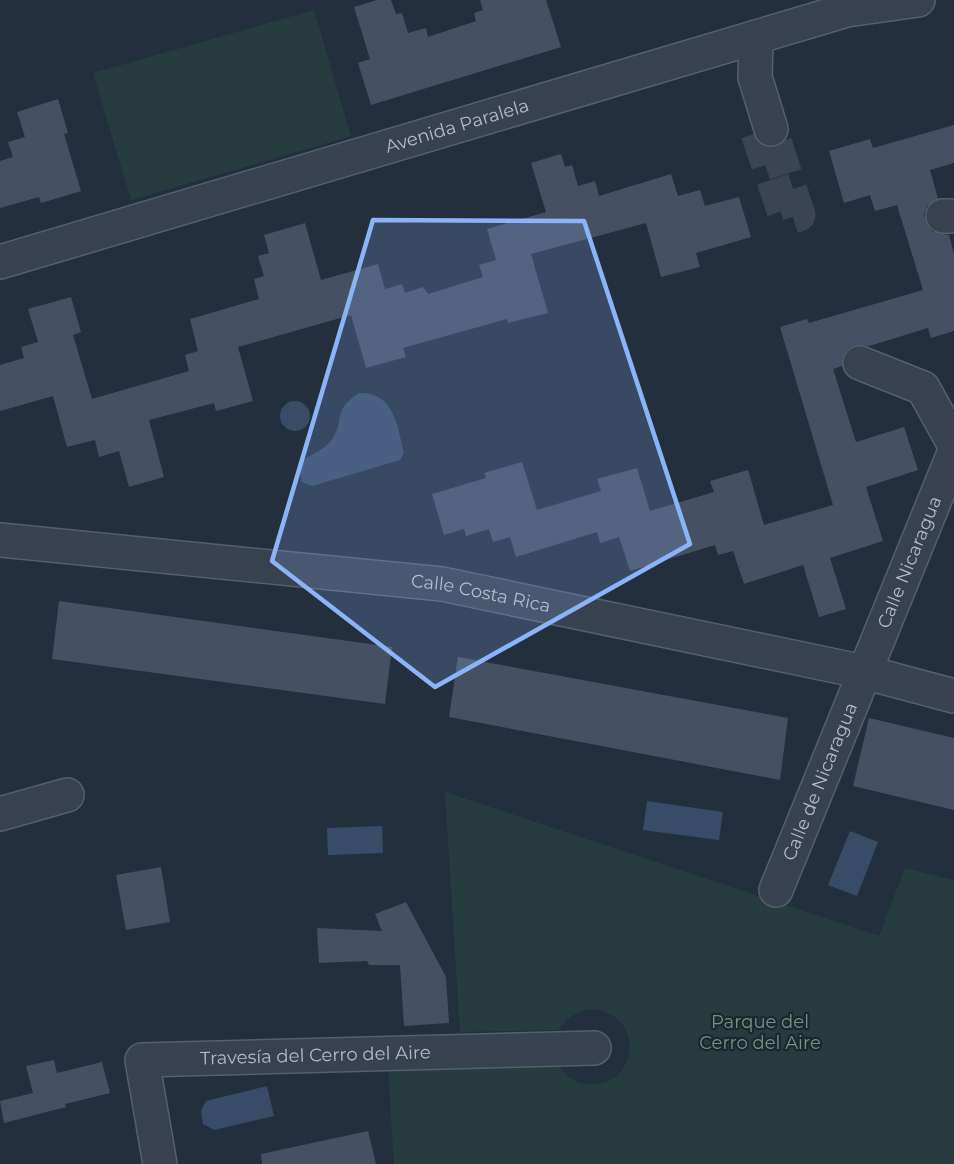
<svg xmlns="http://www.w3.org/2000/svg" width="954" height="1164" font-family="Montserrat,sans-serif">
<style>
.green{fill:#263c3f}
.water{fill:#394c67}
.building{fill:#455162}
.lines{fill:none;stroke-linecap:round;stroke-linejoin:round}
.minor-tunnel{stroke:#3a4453;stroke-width:33;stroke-dasharray:33 16;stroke-linecap:butt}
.minor-casing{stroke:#565f6c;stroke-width:36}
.minor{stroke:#38414e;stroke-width:33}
.marked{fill:#8ab4f8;fill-opacity:0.2;stroke:#8ab4f8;stroke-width:4.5;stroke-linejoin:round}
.labels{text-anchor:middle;stroke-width:4.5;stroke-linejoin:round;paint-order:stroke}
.street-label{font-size:18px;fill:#b4bcc9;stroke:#1d2633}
.park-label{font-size:18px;fill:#6b9a76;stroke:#1d2633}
</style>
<rect width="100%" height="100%" fill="#242f3e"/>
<path class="green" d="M 314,10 L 351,136 L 131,200 L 93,73 Z
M 445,792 L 879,936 L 905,868 L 954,880 L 954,1164 L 394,1164 L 388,1070 L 460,1065 L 558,1064 C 566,1078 578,1086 595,1084 C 609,1083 619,1077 625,1065 C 646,1023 591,985 558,1030 L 460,1032 Z"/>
<path class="water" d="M 359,393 C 394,392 397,425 404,453 L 400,460 L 312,486 L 302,482 L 298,464 C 308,455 326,450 333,438 C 346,416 332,411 359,393 Z
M280 416a15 15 0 1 1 30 0a15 15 0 1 1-30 0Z
M 647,801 L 723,812 L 719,840 L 643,830 Z
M 382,826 L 383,853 L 328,855 L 327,828 Z
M 850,831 L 878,842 L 857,896 L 828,885 Z
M 267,1086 L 274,1116 L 214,1130 L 203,1124 L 201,1111 L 206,1101 Z"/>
<path class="building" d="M 377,0 L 391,0 L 396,14 L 402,13 L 408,33 L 426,28 L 428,37 L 476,21 L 474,13 L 483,10 L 480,0 L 546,0 L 561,47 L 371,105 L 358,63 L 370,59 L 354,7 Z
M 58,99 L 68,133 L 64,134 L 81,191 L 41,203 L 39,197 L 0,208 L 0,161 L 13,157 L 8,142 L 25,137 L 17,112 Z
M 954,125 L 954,163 L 930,170 L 938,199 L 927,206 L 924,215 L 927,225 L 933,232 L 949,235 L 954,254 L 954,331 L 931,338 L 928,328 L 869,346 L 857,345 L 848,349 L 843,356 L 842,366 L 833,369 L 856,442 L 904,427 L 918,470 L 866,487 L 883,541 L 830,558 L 846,609 L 819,617 L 803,565 L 744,584 L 733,551 L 718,555 L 715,545 L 630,571 L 619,537 L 600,543 L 597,532 L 516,557 L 510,537 L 493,542 L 489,529 L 466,536 L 464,529 L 444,535 L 432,494 L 486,478 L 484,473 L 522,462 L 537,510 L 601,491 L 597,479 L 637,468 L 650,511 L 714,492 L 710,481 L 748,470 L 764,525 L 833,505 L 780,327 L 807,319 L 809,323 L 923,290 L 897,205 L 875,211 L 870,195 L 844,203 L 829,151 L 870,139 L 873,148 Z
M 561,154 L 565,167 L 572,165 L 578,186 L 595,181 L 599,196 L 671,174 L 678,196 L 700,190 L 705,206 L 739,197 L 751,237 L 696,253 L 700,267 L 661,277 L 646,223 L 531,254 L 548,313 L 508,323 L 507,319 L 403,348 L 406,357 L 366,368 L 351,315 L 238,347 L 253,401 L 216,411 L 214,403 L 149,420 L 164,477 L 129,487 L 119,451 L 99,457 L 95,440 L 67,447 L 53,396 L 0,411 L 0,365 L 24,358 L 21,347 L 38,342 L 28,309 L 71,297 L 81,332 L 73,335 L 92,399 L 189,371 L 185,355 L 198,351 L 190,319 L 259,299 L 254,279 L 264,276 L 258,256 L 269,253 L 264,235 L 305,223 L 321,280 L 378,264 L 385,289 L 402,284 L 405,293 L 423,287 L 428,294 L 483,277 L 479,265 L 496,260 L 487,229 L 546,212 L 531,163 Z
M 59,601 L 392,647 L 385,704 L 52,659 Z
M 458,657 L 788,718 L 780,780 L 449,717 Z
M 869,718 L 954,738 L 954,810 L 853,786 Z
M 161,867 L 170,922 L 126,930 L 116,875 Z
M 406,902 L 446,977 L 449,1023 L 404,1026 L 400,965 L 369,965 L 367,961 L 319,963 L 317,928 L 382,931 L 375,914 Z
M 54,1060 L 57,1073 L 102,1062 L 110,1093 L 65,1104 L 66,1107 L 4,1123 L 0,1101 L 33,1093 L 26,1066 Z
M 368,1131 L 376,1164 L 262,1164 L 261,1154 Z"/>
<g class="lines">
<path class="minor-tunnel" d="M 757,133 L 786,219 L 799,215 L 771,129"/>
<defs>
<g id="minor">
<path d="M 756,37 L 755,77 L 771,129"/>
<path d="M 943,216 L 954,216"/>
<path id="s1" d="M 0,262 L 847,10 L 918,0"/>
<path d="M 860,363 L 923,388 L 954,444"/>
<path id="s2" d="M 0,540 L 442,584 L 864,672 L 954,696"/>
<path d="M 0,814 L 67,795"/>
<path id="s3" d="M 776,890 L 954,453"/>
<path id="s4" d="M 160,1164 L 142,1060 L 594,1048"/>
</g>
</defs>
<use href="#minor" class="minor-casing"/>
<use href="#minor" class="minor"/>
</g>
<path class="marked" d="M 373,220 L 584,221 L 690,544 L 435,687 L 272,561 Z"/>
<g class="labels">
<g class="street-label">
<text dy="6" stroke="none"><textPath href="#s1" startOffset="477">Avenida Paralela</textPath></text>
<text dy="6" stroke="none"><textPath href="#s3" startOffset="354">Calle Nicaragua</textPath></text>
<text dy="6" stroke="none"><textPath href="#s2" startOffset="484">Calle Costa Rica</textPath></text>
<text dy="6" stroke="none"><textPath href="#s3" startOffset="117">Calle de Nicaragua</textPath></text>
<text dy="6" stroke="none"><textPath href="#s4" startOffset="279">Travesía del Cerro del Aire</textPath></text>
</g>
<g class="park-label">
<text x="760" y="1028">Parque del<tspan x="760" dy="21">Cerro del Aire</tspan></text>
</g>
</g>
</svg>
